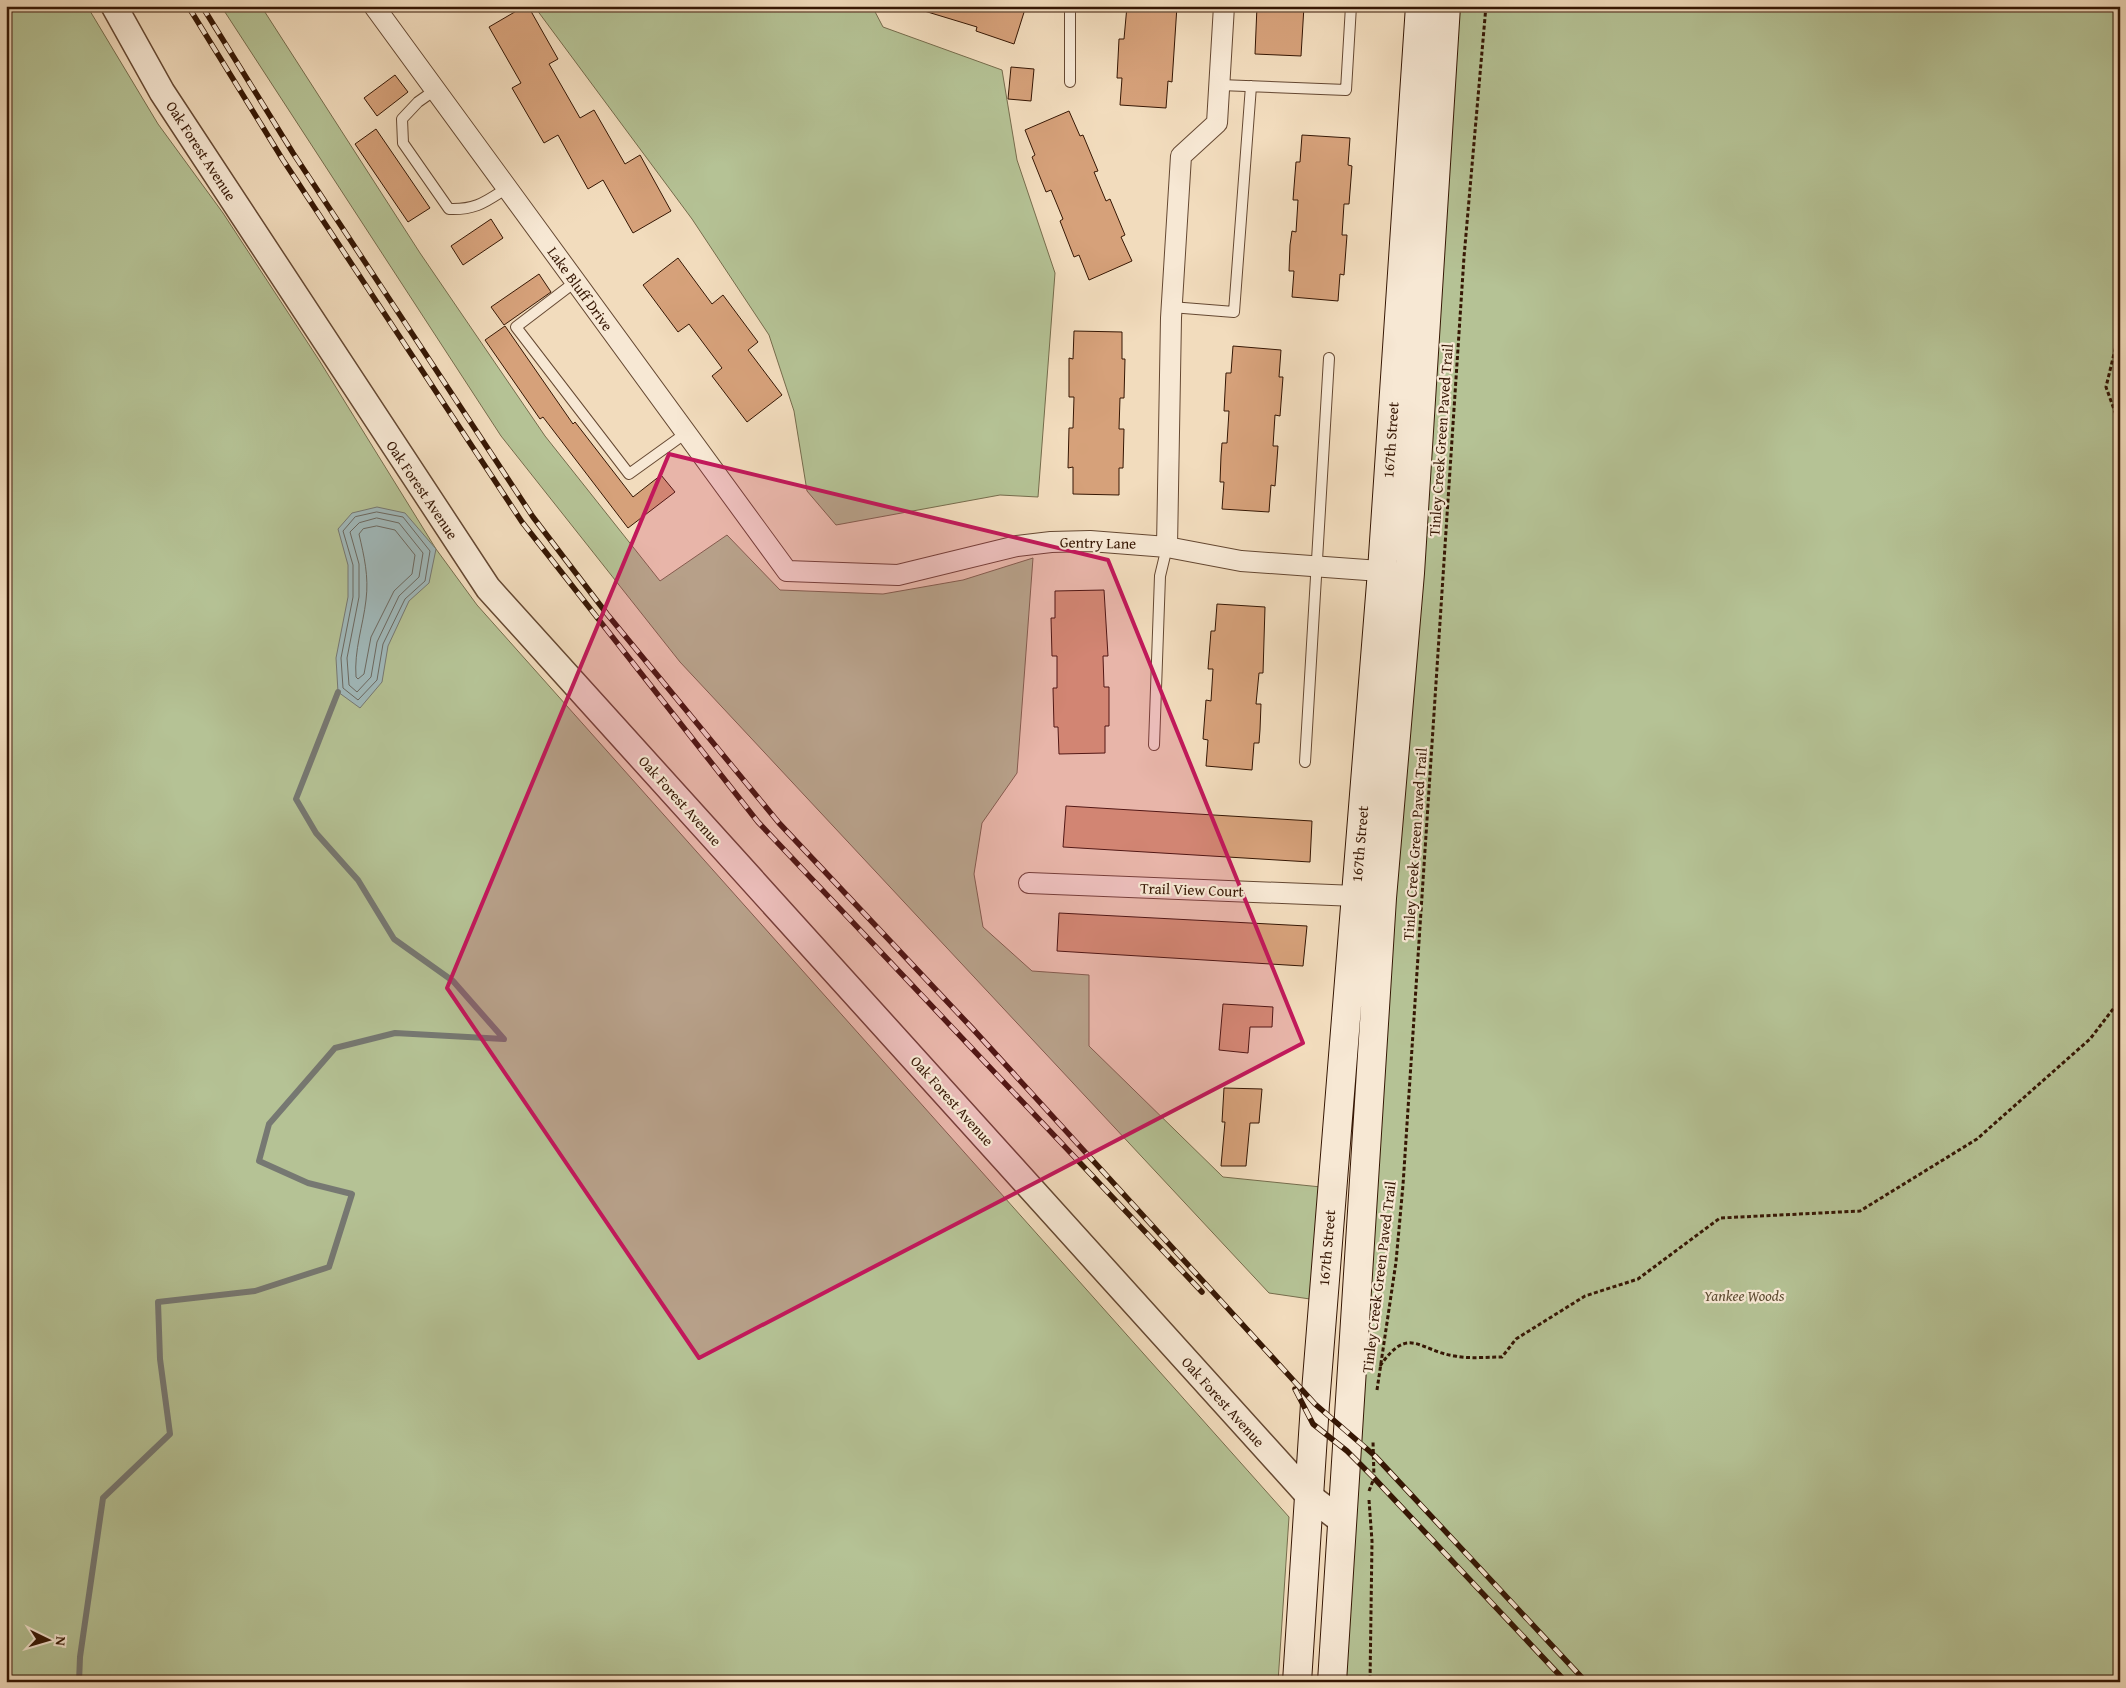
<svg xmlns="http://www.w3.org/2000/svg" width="2126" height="1688" font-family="'Gentium Book Plus',serif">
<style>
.green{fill:#b5c295;stroke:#766c4c}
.water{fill:#a0b9bb;stroke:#767872}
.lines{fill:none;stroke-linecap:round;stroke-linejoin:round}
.shore{stroke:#6b6860;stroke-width:1}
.stream{stroke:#767872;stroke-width:6}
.building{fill:#d6a17a;stroke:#361704}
.service-casing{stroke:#654832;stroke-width:12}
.minor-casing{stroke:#654832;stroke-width:22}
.tertiary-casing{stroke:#654832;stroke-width:28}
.secondary-casing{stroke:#361704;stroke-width:30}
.path{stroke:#361704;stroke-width:3;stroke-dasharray:4 2.5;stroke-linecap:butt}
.service{stroke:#f7e8d4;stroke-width:10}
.minor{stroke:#f7e8d4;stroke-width:20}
.tertiary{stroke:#f7e8d4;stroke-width:25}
.secondary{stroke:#f7e8d4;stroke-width:28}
.rail-casing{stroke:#361704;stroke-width:5.5}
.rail{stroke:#f7e8d4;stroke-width:4;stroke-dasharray:11;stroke-linecap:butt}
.marked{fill:#c2185b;fill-opacity:0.2;stroke:#c2185b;stroke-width:4;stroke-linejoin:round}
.labels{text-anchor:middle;stroke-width:4.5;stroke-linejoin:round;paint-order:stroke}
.street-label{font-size:15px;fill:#361704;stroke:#f7e8d4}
.park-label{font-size:15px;font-style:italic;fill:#5c4a30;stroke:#f7e8d4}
</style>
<rect width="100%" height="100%" fill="#f2dcbd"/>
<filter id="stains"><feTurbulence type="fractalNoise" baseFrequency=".004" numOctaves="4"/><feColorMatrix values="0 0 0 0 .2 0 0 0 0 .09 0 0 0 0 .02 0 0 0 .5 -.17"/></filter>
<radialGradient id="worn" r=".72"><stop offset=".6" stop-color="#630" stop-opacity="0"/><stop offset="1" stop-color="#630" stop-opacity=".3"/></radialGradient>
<path class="green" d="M 6,6 L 87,6 L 158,124 L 223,213 L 319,360 L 436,549 L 477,605 L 1289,1517 L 1278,1682 L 6,1682 Z
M 221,6 L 261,6 L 420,253 L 545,436 L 660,581 L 727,535 L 780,590 L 883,594 L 963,580 L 1033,558 L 1017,773 L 982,823 L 974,874 L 983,927 L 1032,971 L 1089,975 L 1089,1046 L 1223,1177 L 1321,1187 L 1310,1299 L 1269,1293 L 680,662 L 501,436 Z
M 534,6 L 872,6 L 883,27 L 1002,70 L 1017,160 L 1055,273 L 1038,497 L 1000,495 L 836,525 L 807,491 L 794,411 L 769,335 L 692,219 Z
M 1456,6 L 2120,6 L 2120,1682 L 1344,1682 L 1380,1071 Z"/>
<path class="water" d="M 377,507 L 405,513 L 436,549 L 429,583 L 409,601 L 388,646 L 382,682 L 360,708 L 338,692 L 336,658 L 348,597 L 348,565 L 338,529 L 352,513 Z"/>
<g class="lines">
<path class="shore" d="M 377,512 L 403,517 L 430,551 L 425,581 L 405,599 L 383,644 L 377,680 L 358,700 L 343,688 L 341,658 L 353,597 L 353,565 L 343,531 L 355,517 Z
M 377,518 L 399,523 L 423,553 L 419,577 L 399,596 L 377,642 L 371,677 L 357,692 L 349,685 L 347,658 L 359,597 L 359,564 L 350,532 L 359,523 Z
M 377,526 L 395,530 L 415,555 L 412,574 L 394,591 L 371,637 L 364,674 L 358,679 L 356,677 C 354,650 363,626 366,600 C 369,576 364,556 359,534 L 363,529 Z"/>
<path class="stream" d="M 79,1682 L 80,1657 L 103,1498 L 170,1434 L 160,1359 L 158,1302 L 255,1291 L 329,1267 L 352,1194 L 308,1183 L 259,1161 L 269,1124 L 335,1048 L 395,1033 L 504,1039 L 453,981 L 394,939 L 358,880 L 316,833 L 296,799 L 338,692"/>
</g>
<path class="building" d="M 525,6 L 528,6 L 558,59 L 549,64 L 580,118 L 594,110 L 625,164 L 640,155 L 671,211 L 633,233 L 603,180 L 588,189 L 558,135 L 544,143 L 512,88 L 521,83 L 489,27 Z
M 922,6 L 1026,6 L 1014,44 L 976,31 L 977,27 L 921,10 Z
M 1127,6 L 1177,6 L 1172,82 L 1168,81 L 1166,108 L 1120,105 L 1122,78 L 1117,78 L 1119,39 L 1124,39 Z
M 1257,6 L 1304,6 L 1301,56 L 1255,54 Z
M 1011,67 L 1034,69 L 1031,101 L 1008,99 Z
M 395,75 L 408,92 L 377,116 L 364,98 Z
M 1069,111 L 1080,136 L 1083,135 L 1098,171 L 1094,172 L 1106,201 L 1110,199 L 1125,235 L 1121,237 L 1132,261 L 1089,280 L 1079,255 L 1074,257 L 1060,221 L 1063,219 L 1051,190 L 1046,192 L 1032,157 L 1035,155 L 1025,130 Z
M 376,129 L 430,208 L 408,222 L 355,144 Z
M 1302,135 L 1350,138 L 1348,165 L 1352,166 L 1349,204 L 1344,204 L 1342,235 L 1347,235 L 1344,275 L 1340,274 L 1338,301 L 1292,297 L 1294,271 L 1289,271 L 1290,245 L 1292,231 L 1296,232 L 1298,200 L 1293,200 L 1296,162 L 1300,162 Z
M 491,219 L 503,238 L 463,265 L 451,246 Z
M 678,258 L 712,304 L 723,295 L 758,342 L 748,350 L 782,395 L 747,422 L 712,376 L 722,368 L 689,324 L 678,332 L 643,285 Z
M 539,274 L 551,292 L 504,325 L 491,307 Z
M 505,326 L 573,424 L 575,422 L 633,497 L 661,475 L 675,492 L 628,528 L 543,417 L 540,419 L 485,340 Z
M 1074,331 L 1122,332 L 1122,359 L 1125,359 L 1124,398 L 1120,398 L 1119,429 L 1124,429 L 1123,468 L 1119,468 L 1119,495 L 1073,494 L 1073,467 L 1068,468 L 1069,428 L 1073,428 L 1074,397 L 1069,397 L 1069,358 L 1073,359 Z
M 1233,346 L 1281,350 L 1279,377 L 1283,377 L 1280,416 L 1275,415 L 1273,446 L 1278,446 L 1275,486 L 1271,485 L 1269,512 L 1222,509 L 1224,482 L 1220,482 L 1221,456 L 1222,443 L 1227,443 L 1229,411 L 1224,411 L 1226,373 L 1231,373 Z
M 1104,590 L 1108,656 L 1103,656 L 1104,687 L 1109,687 L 1109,726 L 1105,726 L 1105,753 L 1059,754 L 1058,727 L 1054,727 L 1053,688 L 1057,688 L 1057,656 L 1052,656 L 1051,618 L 1055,618 L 1055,591 Z
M 1217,604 L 1265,607 L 1263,673 L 1259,673 L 1256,704 L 1261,704 L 1260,730 L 1259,743 L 1254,743 L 1252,770 L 1206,766 L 1208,740 L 1203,739 L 1206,700 L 1211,701 L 1213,669 L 1208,669 L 1211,631 L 1215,631 Z
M 1066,806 L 1312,821 L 1310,862 L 1063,847 Z
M 1059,913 L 1307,926 L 1303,966 L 1057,951 Z
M 1223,1004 L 1273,1007 L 1272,1027 L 1250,1027 L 1248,1053 L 1219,1050 Z
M 1224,1088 L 1262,1089 L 1259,1123 L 1250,1123 L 1246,1166 L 1221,1166 L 1225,1122 L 1222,1122 Z"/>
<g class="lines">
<defs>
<path id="service" d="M 1070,82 L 1070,6
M 1220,85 L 1346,90 L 1351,6
M 435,90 L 418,102 L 402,119 L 403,143 L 449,209 C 476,210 485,202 507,188
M 575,282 L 516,327 L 629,474 L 686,433
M 1171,307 L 1234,312 L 1251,86
M 1154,745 L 1160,576 L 1167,547
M 1305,762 L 1329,358"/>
<path id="minor" d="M 374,6 L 787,571 L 898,575 L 1017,546 L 1051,542 L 1090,541 L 1167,547 L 1241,561 L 1394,572
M 1167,547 L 1171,318 L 1181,156 L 1217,123 L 1224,6
M 1029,883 L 1356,896"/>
<path id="tertiary" d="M 114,6 L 162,92 L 488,588 L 1309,1496 L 1342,1521"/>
<path id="secondary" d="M 1297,1682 L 1315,1404 L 1382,571 L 1420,6
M 1332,1682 L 1382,898 L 1410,573 L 1446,6"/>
</defs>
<use href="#service" class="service-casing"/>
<use href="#minor" class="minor-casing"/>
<use href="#tertiary" class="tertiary-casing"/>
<use href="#secondary" class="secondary-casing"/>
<path class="path" d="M 2120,329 L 2106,387 L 2120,426
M 1380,1366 C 1409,1324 1419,1351 1455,1356 C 1470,1359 1487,1357 1502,1357 L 1516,1339 L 1585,1296 L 1638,1279 L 1720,1218 L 1860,1211 L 1977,1139 L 2090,1039 L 2120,1000
M 1377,1390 L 1396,1262 L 1403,1185 L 1464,257 L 1486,6
M 1369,1491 L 1374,1478 L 1373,1441
M 1369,1500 L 1372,1541 L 1370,1682"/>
<use href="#service" class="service"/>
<use href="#minor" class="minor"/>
<use href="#tertiary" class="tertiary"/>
<use href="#secondary" class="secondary"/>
<defs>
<path id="rail" d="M 188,6 L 283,160 L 522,522 L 758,822 L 1202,1292
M 202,6 L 293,153 L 533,517 L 607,614 L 779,823 L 972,1028 L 1315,1404 L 1375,1456 L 1586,1682
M 1295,1389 L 1313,1424 L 1347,1451 L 1374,1478 L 1566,1682"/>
</defs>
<use href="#rail" class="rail-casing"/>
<use href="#rail" class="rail"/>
</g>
<path class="marked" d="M 669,454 L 1108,560 L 1303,1043 L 699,1358 L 447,988 Z"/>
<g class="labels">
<g class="street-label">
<text transform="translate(201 151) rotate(57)" y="5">Oak Forest Avenue</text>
<text transform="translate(580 289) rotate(54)" y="5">Lake Bluff Drive</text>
<text transform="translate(1391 440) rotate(-86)" y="5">167th Street</text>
<text transform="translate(1441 440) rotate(-86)" y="5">Tinley Creek Green Paved Trail</text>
<text transform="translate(422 490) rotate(56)" y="5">Oak Forest Avenue</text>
<text transform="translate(1098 543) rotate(1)" y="5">Gentry Lane</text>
<text transform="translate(680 801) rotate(48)" y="5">Oak Forest Avenue</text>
<text transform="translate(1360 844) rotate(-85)" y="5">167th Street</text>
<text transform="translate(1415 844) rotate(-86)" y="5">Tinley Creek Green Paved Trail</text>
<text transform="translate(1192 890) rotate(2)" y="5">Trail View Court</text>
<text transform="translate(952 1101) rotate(48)" y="5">Oak Forest Avenue</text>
<text transform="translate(1327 1248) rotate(-85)" y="5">167th Street</text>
<text transform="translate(1379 1277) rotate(-83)" y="5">Tinley Creek Green Paved Trail</text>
<text transform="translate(1223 1402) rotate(48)" y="5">Oak Forest Avenue</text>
</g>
<g class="park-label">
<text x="1744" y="1301">Yankee Woods</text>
</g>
</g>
<rect width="2126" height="1688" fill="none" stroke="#f2dcbd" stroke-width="25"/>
<rect x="8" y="8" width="2111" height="1673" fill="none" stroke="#361704" stroke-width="2.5"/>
<rect x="12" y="12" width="2101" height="1663" fill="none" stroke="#361704"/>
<g transform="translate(48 1640) rotate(95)" stroke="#f7e8d4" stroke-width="4" paint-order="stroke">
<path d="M0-4L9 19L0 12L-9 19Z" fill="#361704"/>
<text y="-8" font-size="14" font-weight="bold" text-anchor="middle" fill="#361704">N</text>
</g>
<rect width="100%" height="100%" filter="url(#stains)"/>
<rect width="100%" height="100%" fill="url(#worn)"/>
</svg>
